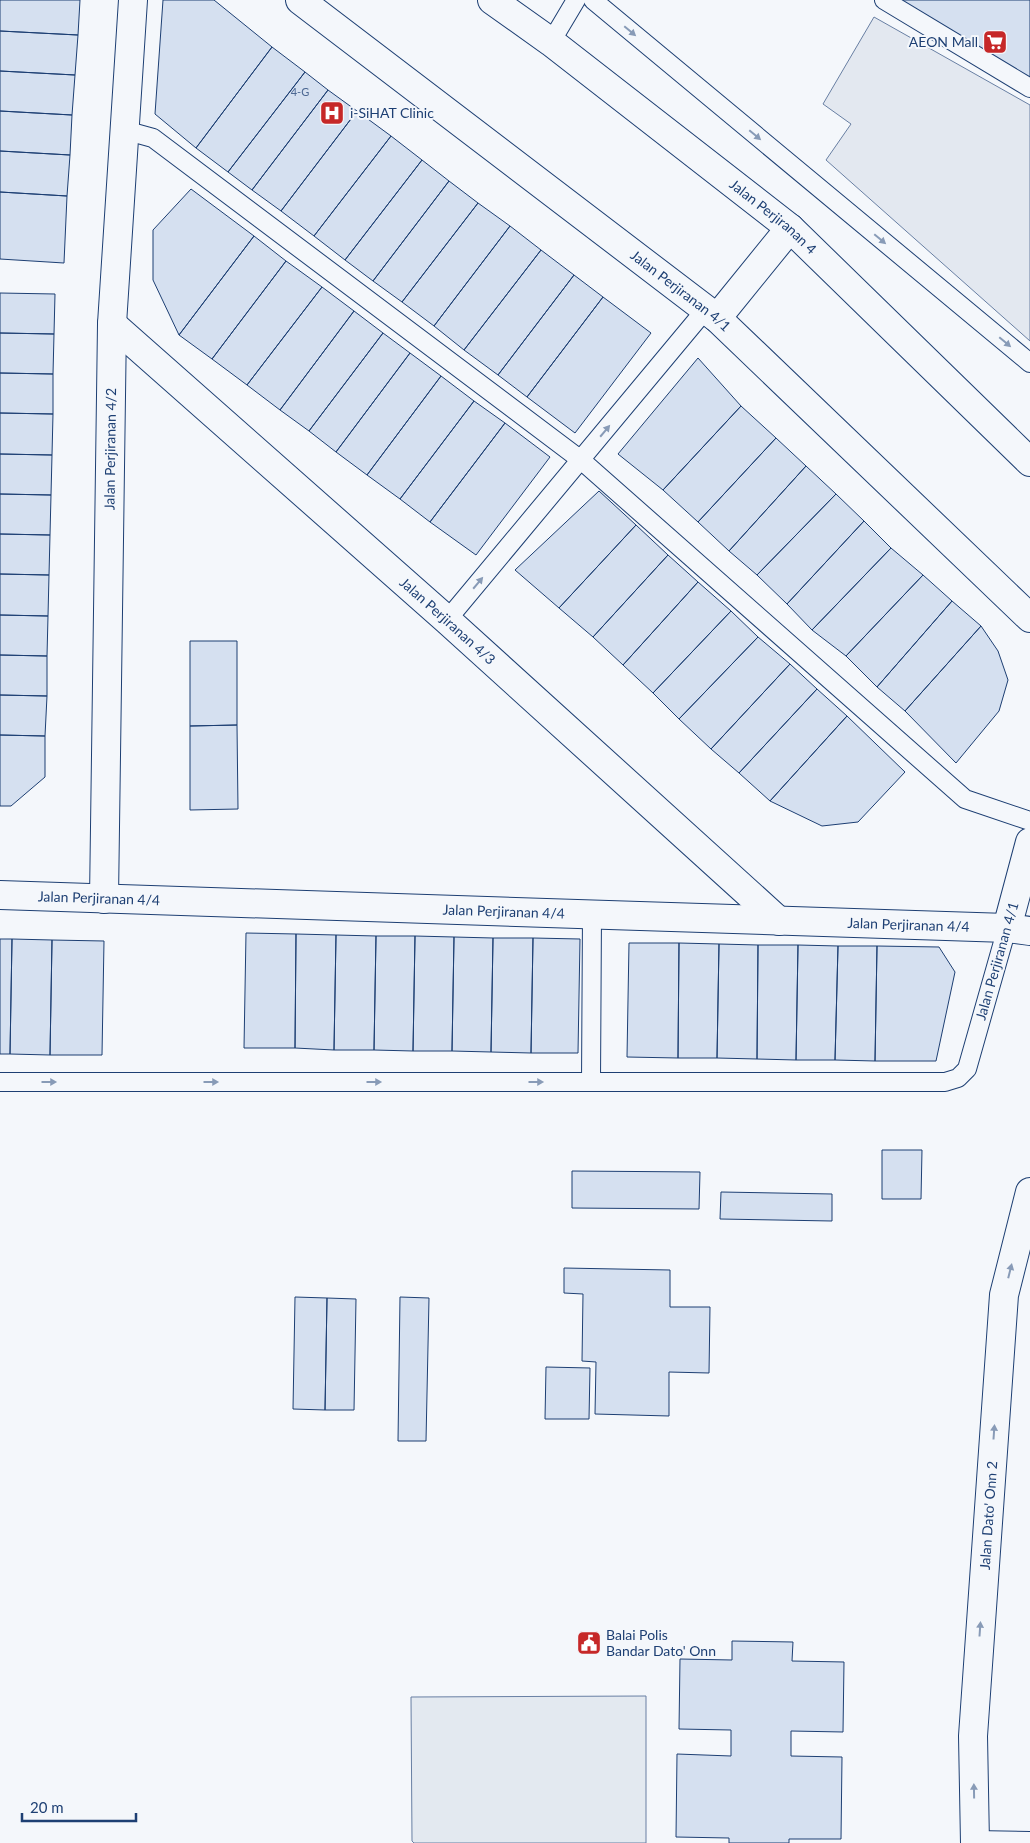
<svg xmlns="http://www.w3.org/2000/svg" width="1030" height="1843" font-family="Lato,sans-serif">
<style>
.green{fill:#e3e9f0;stroke:#687fa3}
.parking{fill:#e3e8f0;stroke:#687fa3}
.building{fill:#d5e0f0;stroke:#1d3f73}
.lines{fill:none;stroke-linecap:round;stroke-linejoin:round}
.service-casing{stroke:#1d3f73;stroke-width:20}
.minor-casing{stroke:#1d3f73;stroke-width:30}
.primary-casing{stroke:#1d3f73;stroke-width:30}
.service{stroke:#f4f7fb;stroke-width:18}
.minor{stroke:#f4f7fb;stroke-width:28}
.primary{stroke:#f4f7fb;stroke-width:28}
.oneway{fill:#889bb7}
.labels{text-anchor:middle;stroke-width:4;stroke-linejoin:round;paint-order:stroke}
.number-label{font-size:11px;fill:#4b6792}
.poi-label{font-size:14px;fill:#1d3f73;stroke:#f4f7fb;text-anchor:start}
.street-label{font-size:14px;fill:#1d3f73;stroke:#f4f7fb}
</style>
<rect width="100%" height="100%" fill="#f4f7fb"/>
<path class="green" d="M 646,1696 L 646,1843 L 414,1843 L 412,1841 L 411,1697 Z"/>
<path class="parking" d="M 874,17 L 1030,105 L 1030,341 L 826,160 L 851,124 L 823,104 Z"/>
<path class="building" d="M 0,0 L 80,0 L 78,35 L 0,31 Z
M 163,0 L 214,0 L 272,47 L 196,148 L 155,114 Z
M 890,0 L 1030,0 L 1030,84 Z
M 0,31 L 78,35 L 75,75 L 0,71 Z
M 272,47 L 305,72 L 228,172 L 196,148 Z
M 0,71 L 75,75 L 72,115 L 0,111 Z
M 305,72 L 328,90 L 252,190 L 228,172 Z
M 328,90 L 357,111 L 281,211 L 252,190 Z
M 0,111 L 72,115 L 70,155 L 0,151 Z
M 357,111 L 391,136 L 314,236 L 281,211 Z
M 391,136 L 422,160 L 345,260 L 314,236 Z
M 0,151 L 70,155 L 67,196 L 0,192 Z
M 422,160 L 449,181 L 373,281 L 345,260 Z
M 449,181 L 478,203 L 402,302 L 373,281 Z
M 191,189 L 254,236 L 179,335 L 153,280 L 153,230 Z
M 0,192 L 67,196 L 64,263 L 0,259 Z
M 478,203 L 510,226 L 434,326 L 402,302 Z
M 510,226 L 541,250 L 464,350 L 434,326 Z
M 254,236 L 286,261 L 212,359 L 179,335 Z
M 541,250 L 574,275 L 498,375 L 464,350 Z
M 286,261 L 322,287 L 247,385 L 212,359 Z
M 574,275 L 603,297 L 527,397 L 498,375 Z
M 322,287 L 354,311 L 280,410 L 247,385 Z
M 0,293 L 55,294 L 54,334 L 0,333 Z
M 603,297 L 651,333 L 575,433 L 527,397 Z
M 354,311 L 383,333 L 309,431 L 280,410 Z
M 0,333 L 54,334 L 53,374 L 0,373 Z
M 383,333 L 410,353 L 336,452 L 309,431 Z
M 410,353 L 441,376 L 367,475 L 336,452 Z
M 698,358 L 741,406 L 663,490 L 618,454 Z
M 0,373 L 53,374 L 53,414 L 0,413 Z
M 441,376 L 474,401 L 400,499 L 367,475 Z
M 474,401 L 505,423 L 430,522 L 400,499 Z
M 741,406 L 776,438 L 698,522 L 663,490 Z
M 0,413 L 53,414 L 52,455 L 0,454 Z
M 505,423 L 550,457 L 476,555 L 430,522 Z
M 776,438 L 806,466 L 729,551 L 698,522 Z
M 0,454 L 52,455 L 51,495 L 0,494 Z
M 806,466 L 836,494 L 757,575 L 729,551 Z
M 599,491 L 636,525 L 559,608 L 515,570 Z
M 0,494 L 51,495 L 50,535 L 0,534 Z
M 836,494 L 864,521 L 787,604 L 757,575 Z
M 864,521 L 891,548 L 812,630 L 787,604 Z
M 636,525 L 668,555 L 593,637 L 559,608 Z
M 0,534 L 50,535 L 49,575 L 0,574 Z
M 891,548 L 923,575 L 846,656 L 812,630 Z
M 668,555 L 698,582 L 623,665 L 593,637 Z
M 0,574 L 49,575 L 48,616 L 0,615 Z
M 923,575 L 952,601 L 877,687 L 846,656 Z
M 698,582 L 731,611 L 653,693 L 623,665 Z
M 952,601 L 981,626 L 905,711 L 877,687 Z
M 731,611 L 758,637 L 679,719 L 653,693 Z
M 0,615 L 48,616 L 47,656 L 0,655 Z
M 981,626 L 998,651 L 1008,680 L 999,711 L 956,763 L 905,711 Z
M 758,637 L 790,664 L 711,749 L 679,719 Z
M 190,641 L 237,641 L 237,725 L 190,726 Z
M 0,655 L 47,656 L 47,696 L 0,695 Z
M 790,664 L 817,689 L 739,773 L 711,749 Z
M 817,689 L 847,716 L 770,801 L 739,773 Z
M 0,695 L 47,696 L 45,736 L 0,735 Z
M 847,716 L 905,772 L 858,822 L 822,826 L 770,801 Z
M 237,725 L 238,809 L 190,810 L 190,726 Z
M 0,735 L 45,736 L 45,777 L 11,806 L 0,806 Z
M 246,933 L 296,934 L 295,1048 L 244,1048 Z
M 296,934 L 336,935 L 334,1050 L 295,1048 Z
M 336,935 L 376,936 L 374,1050 L 334,1050 Z
M 376,936 L 415,936 L 413,1051 L 374,1050 Z
M 415,936 L 454,937 L 452,1051 L 413,1051 Z
M 454,937 L 493,938 L 491,1052 L 452,1051 Z
M 493,938 L 533,938 L 531,1053 L 491,1052 Z
M 533,938 L 580,939 L 578,1053 L 531,1053 Z
M 0,939 L 12,939 L 10,1054 L 0,1054 Z
M 12,939 L 52,940 L 50,1055 L 10,1054 Z
M 52,940 L 104,941 L 102,1055 L 50,1055 Z
M 629,943 L 679,943 L 678,1058 L 627,1057 Z
M 679,943 L 719,944 L 717,1058 L 678,1058 Z
M 719,944 L 758,945 L 757,1059 L 717,1058 Z
M 758,945 L 798,945 L 796,1060 L 757,1059 Z
M 798,945 L 838,946 L 835,1060 L 796,1060 Z
M 838,946 L 877,946 L 875,1061 L 835,1060 Z
M 877,946 L 939,947 L 955,972 L 936,1061 L 875,1061 Z
M 882,1150 L 922,1150 L 921,1199 L 882,1199 Z
M 572,1171 L 700,1172 L 699,1209 L 572,1208 Z
M 721,1192 L 832,1194 L 832,1221 L 720,1219 Z
M 564,1268 L 670,1270 L 670,1307 L 710,1307 L 709,1373 L 669,1372 L 669,1416 L 595,1414 L 596,1362 L 582,1361 L 583,1294 L 564,1293 Z
M 295,1297 L 327,1298 L 325,1410 L 293,1409 Z
M 400,1297 L 429,1298 L 426,1441 L 398,1441 Z
M 327,1298 L 356,1299 L 354,1410 L 325,1410 Z
M 546,1367 L 590,1368 L 589,1419 L 545,1419 Z
M 732,1641 L 793,1642 L 792,1661 L 844,1662 L 843,1732 L 791,1731 L 791,1756 L 842,1757 L 841,1839 L 789,1839 L 789,1843 L 729,1843 L 729,1838 L 676,1837 L 677,1754 L 731,1756 L 731,1730 L 679,1729 L 680,1659 L 732,1660 Z"/>
<g class="lines">
<defs>
<path id="service" d="M 593,0 L 1030,363
M 884,0 L 1030,88
M 551,42 L 576,0
M 124,130 L 153,138 L 581,460 L 965,799 L 1030,821
M 447,620 L 706,309
M 0,1082 L 945,1082 L 958,1078 L 967,1069 L 1007,928
M 591,1082 L 592,914
M 975,1840 L 1030,1841"/>
<g id="minor">
<path id="s1" d="M 300,0 L 717,318 L 1030,618"/>
<path id="s2" d="M 492,0 L 551,42 L 790,228 L 1030,462"/>
<path d="M 717,318 L 790,228"/>
<path id="s3" d="M 112,324 L 447,620 L 779,921"/>
<path id="s4" d="M 0,895 L 1007,928 L 1030,931"/>
<path id="s5" d="M 104,899 L 112,324 L 133,0"/>
<path d="M 1007,928 L 1030,842"/>
</g>
<g id="primary">
<path id="s6" d="M 975,1843 L 973,1736 L 1004,1295 L 1030,1192"/>
</g>
</defs>
<use href="#service" class="service-casing"/>
<use href="#minor" class="minor-casing"/>
<use href="#primary" class="primary-casing"/>
<use href="#service" class="service"/>
<use href="#minor" class="minor"/>
<use href="#primary" class="primary"/>
</g>
<defs><path id="oneway-solid" d="M-6-.8H1V-3.2L6.5 0L1 3.2V.8H-6Z" transform="scale(1.25)"/></defs>
<g class="oneway">
<use href="#oneway-solid" transform="translate(630 31) rotate(40)"/>
<use href="#oneway-solid" transform="translate(755 135) rotate(40)"/>
<use href="#oneway-solid" transform="translate(880 239) rotate(40)"/>
<use href="#oneway-solid" transform="translate(1005 342) rotate(40)"/>
<use href="#oneway-solid" transform="translate(605 431) rotate(-50)"/>
<use href="#oneway-solid" transform="translate(478 583) rotate(-50)"/>
<use href="#oneway-solid" transform="translate(49 1082)"/>
<use href="#oneway-solid" transform="translate(211 1082)"/>
<use href="#oneway-solid" transform="translate(374 1082)"/>
<use href="#oneway-solid" transform="translate(536 1082)"/>
<use href="#oneway-solid" transform="translate(1010 1271) rotate(-76)"/>
<use href="#oneway-solid" transform="translate(994 1432) rotate(-86)"/>
<use href="#oneway-solid" transform="translate(980 1629) rotate(-86)"/>
<use href="#oneway-solid" transform="translate(974 1791) rotate(-91)"/>
</g>
<defs>
<symbol id="supermarket-square" viewBox="-11 -11 22 22"><rect x="-9" y="-9" width="18" height="18" rx="4" fill="#c62828" stroke="#f4f7fb"/><path d="M-6-5.5h2.5l.6 2H6L4.5 2H-2.5L-4.4-4H-6ZM-1.5 3.2a1.3 1.3 0 1 0 .1 0ZM3 3.2a1.3 1.3 0 1 0 .1 0Z" fill="#fff"/></symbol>
<symbol id="hospital-square" viewBox="-11 -11 22 22"><rect x="-9" y="-9" width="18" height="18" rx="4" fill="#c62828" stroke="#f4f7fb"/><path d="M-5-5h3v3.5h4V-5h3V5h-3V1.5h-4V5h-3Z" fill="#fff"/></symbol>
<symbol id="civic-square" viewBox="-11 -11 22 22"><rect x="-9" y="-9" width="18" height="18" rx="4" fill="#c62828" stroke="#f4f7fb"/><path d="M-.6-6.5H3V-4.5H.6V-3L4-1V1h2V6H-6V1h2V-1L-.6-3ZM-1.2 2.5V6h2.4V2.5Z" fill="#fff"/></symbol>
</defs>
<g fill-rule="evenodd">
<use href="#supermarket-square" x="981" y="28" width="28" height="28"/>
<use href="#hospital-square" x="318" y="99" width="28" height="28"/>
<use href="#civic-square" x="575" y="1629" width="28" height="28"/>
</g>
<g class="labels">
<g class="number-label">
<text x="300" y="96">4-G</text>
</g>
<g class="poi-label">
<text x="978" y="47" text-anchor="end">AEON Mall</text>
<text x="350" y="118">i-SiHAT Clinic</text>
<text x="606" y="1640">Balai Polis<tspan x="606" dy="16">Bandar Dato' Onn</tspan></text>
</g>
<g class="street-label">
<text dy="5" stroke="none"><textPath href="#s2" startOffset="355">Jalan Perjiranan 4</textPath></text>
<text dy="5" stroke="none"><textPath href="#s1" startOffset="479">Jalan Perjiranan 4/1</textPath></text>
<text dy="5" stroke="none"><textPath href="#s5" startOffset="450">Jalan Perjiranan 4/2</textPath></text>
<text dy="5" stroke="none"><textPath href="#s3" startOffset="448">Jalan Perjiranan 4/3</textPath></text>
<text dy="5" stroke="none"><textPath href="#s4" startOffset="99">Jalan Perjiranan 4/4</textPath></text>
<text dy="5" stroke="none"><textPath href="#s4" startOffset="504">Jalan Perjiranan 4/4</textPath></text>
<text dy="5" stroke="none"><textPath href="#s4" startOffset="909">Jalan Perjiranan 4/4</textPath></text>
<text transform="translate(997 961) rotate(-74)" y="5">Jalan Perjiranan 4/1</text>
<text dy="5" stroke="none"><textPath href="#s6" startOffset="328">Jalan Dato' Onn 2</textPath></text>
</g>
</g>
<path d="M22 1813v8h114v-8" fill="none" stroke="#1d3f73" stroke-width="2.5"/>
<text x="30" y="1813" font-size="15" fill="#1d3f73" stroke="#f4f7fb" stroke-width="4" paint-order="stroke">20 m</text>
</svg>
